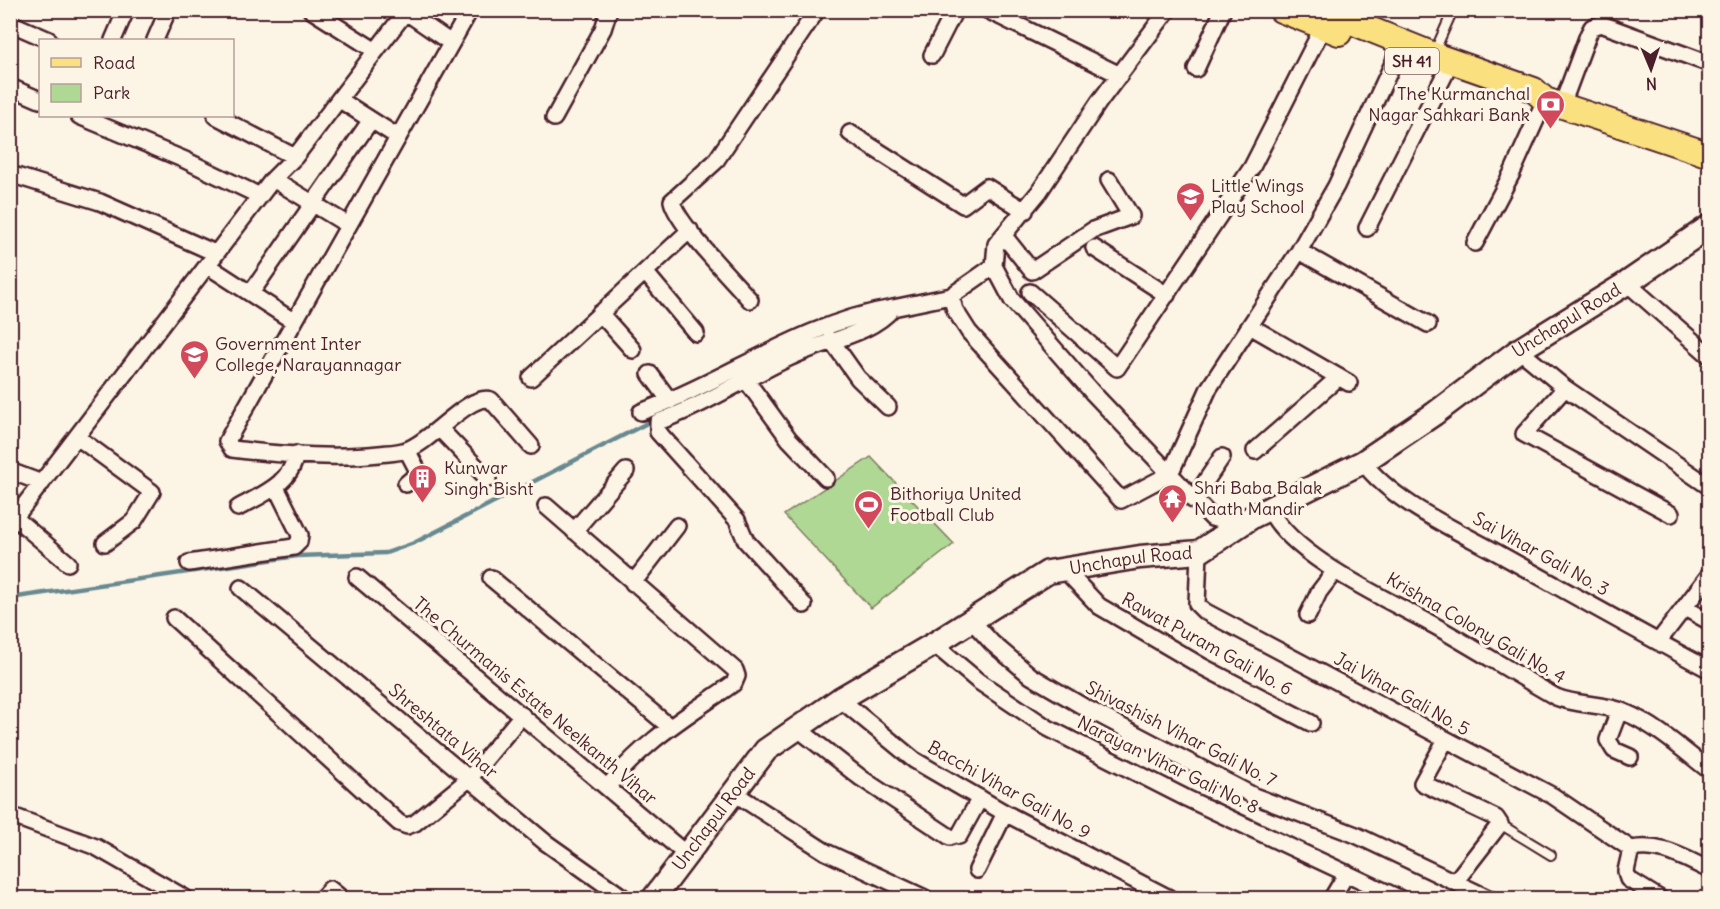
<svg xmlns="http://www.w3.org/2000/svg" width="1720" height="909" font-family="Delius,sans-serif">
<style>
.green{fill:#b0d895;stroke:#7d7c60;stroke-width:1.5}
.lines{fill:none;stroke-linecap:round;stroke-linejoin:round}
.stream{stroke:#698991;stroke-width:4.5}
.lane-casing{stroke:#4a1f2b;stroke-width:12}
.street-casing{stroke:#4a1f2b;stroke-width:20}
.secondary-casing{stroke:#4a1f2b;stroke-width:27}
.primary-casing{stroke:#4a1f2b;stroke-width:28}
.lane{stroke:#fcf5e5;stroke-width:8}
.street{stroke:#fcf5e5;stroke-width:15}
.secondary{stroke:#fcf5e5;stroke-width:22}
.primary{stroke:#fbe080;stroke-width:24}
.labels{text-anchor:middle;stroke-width:6;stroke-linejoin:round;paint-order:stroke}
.shield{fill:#fcf5e5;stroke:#7f5f63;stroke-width:1.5}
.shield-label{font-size:16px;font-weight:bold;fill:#4a1f2b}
.poi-label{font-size:18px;fill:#4a1f2b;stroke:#fcf5e5;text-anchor:start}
.street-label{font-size:18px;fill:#4a1f2b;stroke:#fcf5e5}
</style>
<rect width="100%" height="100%" fill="#fcf5e5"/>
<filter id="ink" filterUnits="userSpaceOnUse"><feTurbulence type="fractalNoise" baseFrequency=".0167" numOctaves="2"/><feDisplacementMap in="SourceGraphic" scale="12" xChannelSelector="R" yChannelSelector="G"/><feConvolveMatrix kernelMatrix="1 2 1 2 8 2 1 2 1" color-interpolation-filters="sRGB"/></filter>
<g filter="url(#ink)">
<path class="green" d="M 871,457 L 954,544 L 871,608 L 784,515 Z"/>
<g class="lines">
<path class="stream" d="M 815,340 L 846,328
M 10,598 L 297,556 L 386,553 L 414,543 L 657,418"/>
<defs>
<path id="lane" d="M 1434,53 L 1453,10
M 1500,824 L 1551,855"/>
<path id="street" d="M 311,10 L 376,51
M 470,10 L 227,441 L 232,449 C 280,455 331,459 379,454 C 387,453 398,453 406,450 C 431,443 468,393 491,400 L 531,446
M 987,10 L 1120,75
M 406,12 L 451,43
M 10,23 L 49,40
M 113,40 L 126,10
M 155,40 L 168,10
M 932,55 L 955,10
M 1196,69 L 1223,10
M 10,87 L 40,100
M 340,100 L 398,137
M 1562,105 L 1588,35 L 1592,27 L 1601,24 L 1710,64
M 79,116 L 185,160 L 260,196
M 216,116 L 295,157
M 554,118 L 603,29 L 609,10
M 850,133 L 963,205 L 987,187 L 1025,211
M 10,174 L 100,202 L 215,253
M 273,179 L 348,225
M 1367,228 L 1445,74
M 1004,236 L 1032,271 L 1093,230 L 1131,216 L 1109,180
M 1475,243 L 1512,173 L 1545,100
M 1094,248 L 1167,295
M 1299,251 L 1428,324
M 208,266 L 293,321
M 994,266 L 1012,300 L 1092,392 L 1212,518 L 1237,525
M 645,272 L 696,333
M 1627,283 L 1710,356
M 1030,292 L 1117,368 L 1252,167 L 1323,27
M 251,293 L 371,120
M 951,296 L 955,310 L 969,332 L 1121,500 L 1170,474 L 1209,388 L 1299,251 L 1336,186 L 1403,42
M 750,300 C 732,279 677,224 672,201 L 715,162 L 817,10
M 600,313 L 633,350
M 1250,326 L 1349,383
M 831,340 L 858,378 L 888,407
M 1519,350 L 1565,388 L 1710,487
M 650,374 L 670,401
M 531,378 L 690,230
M 746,380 L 789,439 L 826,478
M 1565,388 L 1524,434 L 1671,514
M 641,412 C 726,381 802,323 893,308
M 440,429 L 488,479
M 77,437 L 152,492 L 134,521 L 105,543
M 1255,451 L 1339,377
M 1363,462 C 1393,503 1459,531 1503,556 C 1571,594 1639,632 1708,669
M 10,471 L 42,483
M 406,484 L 419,473 L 407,450
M 1193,500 L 1222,457
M 546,506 L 735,670 L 737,676 L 734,683 C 690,714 640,743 608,787
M 238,508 C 263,494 291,484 296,454
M 1270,510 C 1293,558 1391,601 1437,627 C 1477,650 1516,674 1556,697 C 1578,706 1602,703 1624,712 C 1656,725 1683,750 1710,771
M 15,518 L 68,563
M 10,524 L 273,179 L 295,157 L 407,10
M 574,531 L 626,471
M 1199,552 L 1197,604 L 1204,611 L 1553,796 L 1631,849
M 189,563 L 294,547 L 299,542 L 300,535 L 276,487
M 1063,568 L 1099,606 L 1203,667 L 1311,723
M 357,577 L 687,855
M 491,578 L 670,727
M 633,583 L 677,526
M 241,588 L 545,842 L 624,898
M 804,605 L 746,541 L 737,520 L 658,432 L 658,422 C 705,405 746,378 791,357 C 823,341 871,335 893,308 L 951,296 L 994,266 L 996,244 L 1039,192 L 1099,102 L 1168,10
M 1685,608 L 1710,622
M 1308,615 L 1319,592 L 1335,571
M 174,618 L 399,823 L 407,826 L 415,823 L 469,779 L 522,715
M 972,621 L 992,643 L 1031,676 L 1084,707 L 1254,796 L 1356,835 L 1488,898
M 1658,642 L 1710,574
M 934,644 L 978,681 L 1048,728 L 1186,798 L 1399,898
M 840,699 L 914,760 L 1005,813 L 1169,898
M 1619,711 L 1608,740 L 1614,750 L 1630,757
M 797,728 L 861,778 L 950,837
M 1445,741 L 1422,783 L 1496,818 L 1500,824 L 1455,882
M 734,793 L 826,852 L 925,898
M 10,815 L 96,847 L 185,898
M 959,836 L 980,798
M 1631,849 C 1661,843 1683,858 1710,870
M 1631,849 L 1626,871 L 1628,879 L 1659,898
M 977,870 L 1005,813
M 322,898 L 330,889 L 341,898
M 1332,898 L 1347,873"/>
<g id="secondary">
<path id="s1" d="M 654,898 L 766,750 L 840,699 L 934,644 L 1048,572 L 1140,557 L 1199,552 L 1252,517 L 1363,462 L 1434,414 L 1519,350 L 1627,283 L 1710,226"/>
</g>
<path id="primary" d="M 1281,10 L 1339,33
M 1322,10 L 1434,55 L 1534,90 L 1545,100 L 1710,155"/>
</defs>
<use href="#lane" class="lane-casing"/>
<use href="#street" class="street-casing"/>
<use href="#secondary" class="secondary-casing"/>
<use href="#primary" class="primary-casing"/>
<use href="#lane" class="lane"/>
<use href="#street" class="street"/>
<use href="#secondary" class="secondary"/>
<use href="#primary" class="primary"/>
</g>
</g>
<defs>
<symbol id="bank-pin" viewBox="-11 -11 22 30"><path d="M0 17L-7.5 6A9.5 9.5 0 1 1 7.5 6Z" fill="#d1495b" stroke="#fcf5e5"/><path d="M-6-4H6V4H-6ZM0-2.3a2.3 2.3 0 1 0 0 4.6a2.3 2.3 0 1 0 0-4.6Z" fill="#fff"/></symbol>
<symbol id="school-pin" viewBox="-11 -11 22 30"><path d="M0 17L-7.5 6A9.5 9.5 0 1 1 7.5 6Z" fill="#d1495b" stroke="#fcf5e5"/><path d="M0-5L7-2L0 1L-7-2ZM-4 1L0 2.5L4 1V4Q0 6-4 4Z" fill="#fff"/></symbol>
<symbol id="building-pin" viewBox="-11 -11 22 30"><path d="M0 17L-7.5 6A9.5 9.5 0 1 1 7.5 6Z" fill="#d1495b" stroke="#fcf5e5"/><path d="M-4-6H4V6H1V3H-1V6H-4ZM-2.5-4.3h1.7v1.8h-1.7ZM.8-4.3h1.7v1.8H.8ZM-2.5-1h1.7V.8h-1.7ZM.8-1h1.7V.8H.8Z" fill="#fff"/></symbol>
<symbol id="temple-pin" viewBox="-11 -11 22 30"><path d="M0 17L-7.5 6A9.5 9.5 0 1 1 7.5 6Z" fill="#d1495b" stroke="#fcf5e5"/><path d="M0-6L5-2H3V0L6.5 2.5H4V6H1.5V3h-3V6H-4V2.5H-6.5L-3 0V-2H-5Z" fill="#fff"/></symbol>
<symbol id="stadium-pin" viewBox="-11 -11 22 30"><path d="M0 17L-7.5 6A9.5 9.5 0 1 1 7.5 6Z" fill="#d1495b" stroke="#fcf5e5"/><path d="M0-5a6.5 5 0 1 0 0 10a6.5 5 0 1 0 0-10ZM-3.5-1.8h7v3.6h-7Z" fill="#fff"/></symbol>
</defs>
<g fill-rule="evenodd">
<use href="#bank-pin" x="1534" y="88" width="33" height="45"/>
<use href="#school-pin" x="1174" y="180" width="33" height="45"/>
<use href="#school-pin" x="178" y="338" width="33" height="45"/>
<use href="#building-pin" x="406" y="462" width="33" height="45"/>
<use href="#temple-pin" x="1156" y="482" width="33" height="45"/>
<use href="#stadium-pin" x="852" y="488" width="33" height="45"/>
</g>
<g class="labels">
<rect class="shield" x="1385" y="48" width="54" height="26" rx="4.5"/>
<g class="shield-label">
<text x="1412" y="67">SH 41</text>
</g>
<g class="poi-label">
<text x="1530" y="100" text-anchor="end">The Kurmanchal<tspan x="1530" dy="21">Nagar Sahkari Bank</tspan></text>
<text x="1211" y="192">Little Wings<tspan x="1211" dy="21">Play School</tspan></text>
<text x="215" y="350">Government Inter<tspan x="215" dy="21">College, Narayannagar</tspan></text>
<text x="444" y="474">Kunwar<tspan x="444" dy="21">Singh Bisht</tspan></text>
<text x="1194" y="494">Shri Baba Balak<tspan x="1194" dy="21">Naath Mandir</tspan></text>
<text x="890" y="500">Bithoriya United<tspan x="890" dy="21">Football Club</tspan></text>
</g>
<g class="street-label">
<text dy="6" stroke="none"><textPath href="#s1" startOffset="1107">Unchapul Road</textPath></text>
<text transform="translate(1541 554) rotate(29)" y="6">Sai Vihar Gali No. 3</text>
<text dy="6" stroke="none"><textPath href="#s1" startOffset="603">Unchapul Road</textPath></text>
<text transform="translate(1476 628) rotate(30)" y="6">Krishna Colony Gali No. 4</text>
<text transform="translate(1207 644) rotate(29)" y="6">Rawat Puram Gali No. 6</text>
<text transform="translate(1402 694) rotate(29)" y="6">Jai Vihar Gali No. 5</text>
<text transform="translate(535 701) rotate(40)" y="6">The Churmanis Estate Neelkanth Vihar</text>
<text transform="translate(443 731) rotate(40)" y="6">Shreshtata Vihar</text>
<text transform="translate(1181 734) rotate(27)" y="6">Shivashish Vihar Gali No. 7</text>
<text transform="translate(1168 765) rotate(26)" y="6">Narayan Vihar Gali No. 8</text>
<text transform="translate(1009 790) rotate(29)" y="6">Bacchi Vihar Gali No. 9</text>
<text dy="6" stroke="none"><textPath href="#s1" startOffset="99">Unchapul Road</textPath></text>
</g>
</g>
<rect width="1720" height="909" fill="none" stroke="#fcf5e5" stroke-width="36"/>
<rect x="18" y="18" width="1684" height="873" fill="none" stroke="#4a1f2b" stroke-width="2" filter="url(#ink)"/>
<rect x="39" y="39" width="195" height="78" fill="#fcf5e5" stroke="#b59f9b" stroke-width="1.5"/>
<rect x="51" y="58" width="30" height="9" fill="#fbe080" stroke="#b59f9b" stroke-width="1.5"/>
<text x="93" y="69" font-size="18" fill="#4a1f2b">Road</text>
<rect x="51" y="84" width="30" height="18" fill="#b0d895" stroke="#b59f9b" stroke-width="1.5"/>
<text x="93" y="99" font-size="18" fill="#4a1f2b">Park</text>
<g transform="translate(1651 69) rotate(178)" stroke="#fcf5e5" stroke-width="4.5" paint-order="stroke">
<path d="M0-4.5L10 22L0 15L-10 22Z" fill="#4a1f2b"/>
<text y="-9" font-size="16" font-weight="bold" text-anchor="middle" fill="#4a1f2b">N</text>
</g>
</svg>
